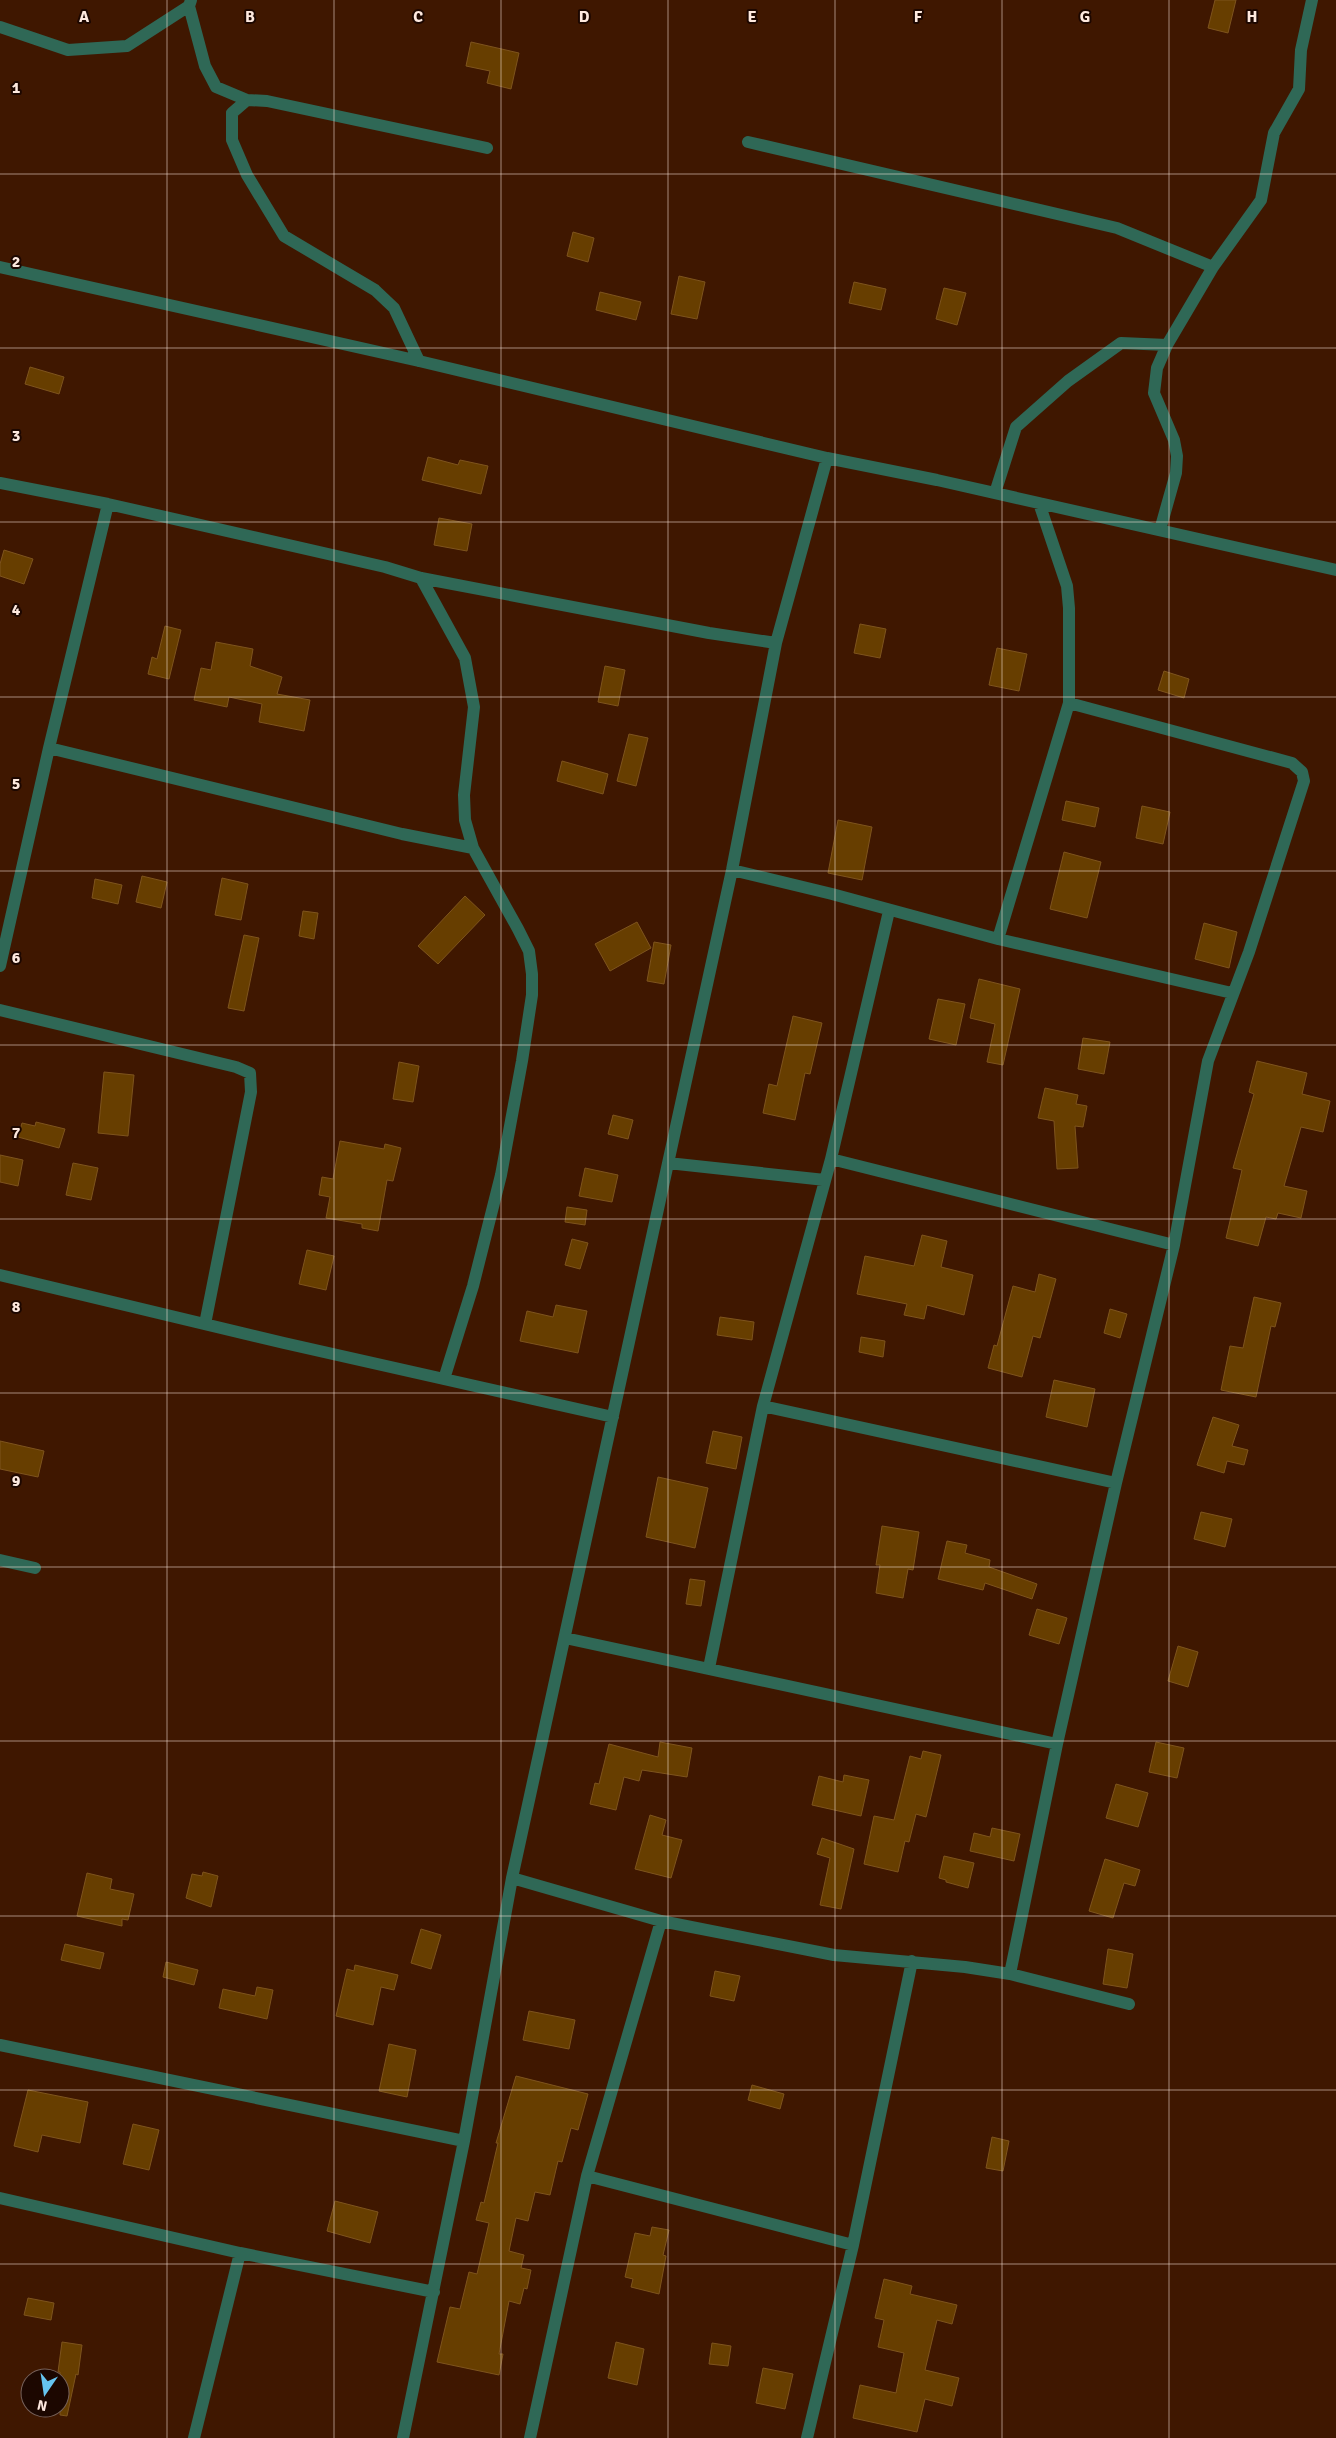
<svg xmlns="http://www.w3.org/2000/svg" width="1336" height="2438" font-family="Signika,sans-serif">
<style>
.building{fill:#673e00;stroke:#7e541d}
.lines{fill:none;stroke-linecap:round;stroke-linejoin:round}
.minor{stroke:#2f6856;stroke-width:12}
.grid{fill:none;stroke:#fee9df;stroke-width:1;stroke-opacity:0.55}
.grid-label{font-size:16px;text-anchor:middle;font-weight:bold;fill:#fee9df;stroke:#1c0700;stroke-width:4;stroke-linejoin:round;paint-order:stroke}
</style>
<rect width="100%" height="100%" fill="#3f1700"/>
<path class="building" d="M 1215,0 L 1236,0 L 1228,33 L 1208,28 Z
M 471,42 L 519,53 L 511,89 L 487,83 L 490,71 L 466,66 Z
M 573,232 L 594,238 L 588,262 L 567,256 Z
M 679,276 L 705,282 L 697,319 L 671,314 Z
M 854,282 L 886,289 L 881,310 L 849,303 Z
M 944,288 L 966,293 L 957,325 L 936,319 Z
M 600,292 L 641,302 L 636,320 L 596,310 Z
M 30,367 L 64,377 L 59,394 L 25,384 Z
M 428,457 L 458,465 L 460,460 L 488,466 L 481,494 L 422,480 Z
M 439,518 L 472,524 L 467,551 L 434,545 Z
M 4,550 L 33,559 L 24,584 L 0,576 L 0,564 Z
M 860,624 L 886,629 L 880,658 L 854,653 Z
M 165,626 L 181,630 L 169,679 L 148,674 L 152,657 L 157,659 Z
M 216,642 L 253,649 L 250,666 L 282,677 L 277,694 L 310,700 L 304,731 L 259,722 L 262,704 L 229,697 L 227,707 L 194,700 L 201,668 L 211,670 Z
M 997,648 L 1027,654 L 1019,691 L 989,685 Z
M 605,666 L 625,670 L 618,706 L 598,702 Z
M 1164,671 L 1189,679 L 1184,698 L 1158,690 Z
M 629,734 L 648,738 L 636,786 L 617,781 Z
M 562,761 L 608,774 L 603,794 L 557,781 Z
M 1066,801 L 1099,808 L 1095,827 L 1062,820 Z
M 1142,806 L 1170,812 L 1163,844 L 1136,838 Z
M 838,820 L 872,827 L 862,880 L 828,873 Z
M 1064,852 L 1101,862 L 1087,918 L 1050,909 Z
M 142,876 L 167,882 L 161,908 L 136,902 Z
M 222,878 L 248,884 L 241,920 L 215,915 Z
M 95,879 L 122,885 L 118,904 L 92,898 Z
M 465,896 L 485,915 L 438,964 L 418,946 Z
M 303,911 L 318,913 L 314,939 L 299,936 Z
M 637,922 L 651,948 L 610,971 L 595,944 Z
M 1204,923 L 1237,932 L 1229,968 L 1195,959 Z
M 244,935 L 259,938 L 244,1011 L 228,1008 Z
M 654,942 L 671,945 L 664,984 L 647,981 Z
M 979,979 L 1020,989 L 1003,1065 L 987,1062 L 995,1024 L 970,1018 Z
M 938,999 L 965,1004 L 956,1045 L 929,1039 Z
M 793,1016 L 822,1023 L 810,1074 L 805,1073 L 795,1120 L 763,1113 L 769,1084 L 777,1086 Z
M 1083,1038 L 1110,1042 L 1104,1074 L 1078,1069 Z
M 1257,1061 L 1307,1073 L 1302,1094 L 1330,1101 L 1323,1132 L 1301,1127 L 1284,1186 L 1307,1191 L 1301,1218 L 1278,1213 L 1276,1219 L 1266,1217 L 1258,1246 L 1226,1238 L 1242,1170 L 1233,1168 L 1254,1094 L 1249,1092 Z
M 399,1062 L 419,1066 L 413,1102 L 393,1099 Z
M 104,1072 L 134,1075 L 128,1136 L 98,1133 Z
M 1045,1088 L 1078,1095 L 1076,1104 L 1087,1106 L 1083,1127 L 1075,1126 L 1078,1168 L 1057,1169 L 1054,1121 L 1038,1118 Z
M 613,1115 L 633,1120 L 628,1139 L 608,1134 Z
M 36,1122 L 65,1129 L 59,1148 L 18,1137 L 22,1123 L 35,1126 Z
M 340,1141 L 384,1149 L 385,1144 L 401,1148 L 393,1181 L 387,1180 L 378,1231 L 362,1228 L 362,1224 L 326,1218 L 330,1197 L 319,1195 L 322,1177 L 333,1179 Z
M 0,1155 L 23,1160 L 18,1186 L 0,1182 Z
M 73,1163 L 98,1168 L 91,1200 L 66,1195 Z
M 585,1168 L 618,1175 L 612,1202 L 579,1196 Z
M 567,1207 L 587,1210 L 585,1225 L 565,1222 Z
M 922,1235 L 947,1241 L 941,1267 L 973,1275 L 964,1315 L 927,1305 L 924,1319 L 904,1315 L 907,1304 L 857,1294 L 865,1256 L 914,1266 Z
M 572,1239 L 588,1243 L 580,1269 L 565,1265 Z
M 307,1250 L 334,1256 L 326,1290 L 299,1284 Z
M 1039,1274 L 1056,1279 L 1040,1338 L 1033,1336 L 1022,1377 L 988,1368 L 994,1345 L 997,1346 L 1013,1286 L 1035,1292 Z
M 1254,1297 L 1281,1303 L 1275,1327 L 1271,1326 L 1256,1397 L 1221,1390 L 1230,1346 L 1243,1348 Z
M 556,1305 L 587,1311 L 578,1353 L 520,1341 L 527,1311 L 553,1317 Z
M 1110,1309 L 1127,1314 L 1120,1338 L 1104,1333 Z
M 720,1317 L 754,1322 L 752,1340 L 717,1335 Z
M 861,1337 L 885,1341 L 883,1357 L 859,1352 Z
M 1054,1380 L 1095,1389 L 1087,1427 L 1046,1417 Z
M 1213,1417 L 1239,1425 L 1232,1446 L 1248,1450 L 1244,1465 L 1227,1461 L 1224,1473 L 1197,1465 Z
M 713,1431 L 742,1437 L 736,1469 L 706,1463 Z
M 0,1441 L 44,1451 L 38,1477 L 0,1469 Z
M 658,1477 L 708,1488 L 695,1548 L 646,1537 Z
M 1201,1512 L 1232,1519 L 1225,1547 L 1194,1539 Z
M 882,1526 L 919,1532 L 913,1570 L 908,1569 L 903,1598 L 876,1593 L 880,1565 L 876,1565 Z
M 947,1541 L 967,1545 L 965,1553 L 990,1560 L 989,1567 L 1037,1584 L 1032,1599 L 985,1583 L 983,1590 L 938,1579 Z
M 690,1579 L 705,1581 L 701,1606 L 686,1604 Z
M 1037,1609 L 1067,1618 L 1059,1644 L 1029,1635 Z
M 1178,1646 L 1198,1652 L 1188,1687 L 1168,1681 Z
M 660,1742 L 692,1748 L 687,1777 L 642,1770 L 639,1781 L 624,1777 L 616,1810 L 590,1804 L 595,1783 L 599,1784 L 609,1744 L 658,1757 Z
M 1156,1742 L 1184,1748 L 1177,1778 L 1149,1772 Z
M 923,1751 L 941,1755 L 926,1817 L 916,1814 L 909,1842 L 905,1841 L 898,1872 L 864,1864 L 874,1816 L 894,1820 L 910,1756 L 921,1759 Z
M 844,1775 L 869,1780 L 861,1816 L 812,1805 L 819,1776 L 843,1782 Z
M 1116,1784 L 1148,1793 L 1138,1827 L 1106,1818 Z
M 650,1815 L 666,1820 L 662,1835 L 682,1840 L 671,1878 L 635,1869 Z
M 992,1828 L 1020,1834 L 1014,1861 L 970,1851 L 974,1833 L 990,1837 Z
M 822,1838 L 854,1849 L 841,1909 L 820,1905 L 830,1858 L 817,1854 Z
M 944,1856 L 974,1863 L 968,1888 L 946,1882 L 946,1880 L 939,1878 Z
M 1105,1859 L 1140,1870 L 1135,1886 L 1124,1883 L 1113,1918 L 1089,1911 Z
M 203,1872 L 218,1876 L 211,1907 L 186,1898 L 192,1874 L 202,1876 Z
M 87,1873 L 112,1879 L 110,1889 L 134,1894 L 128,1920 L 122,1919 L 122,1926 L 77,1916 Z
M 421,1929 L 441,1935 L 431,1969 L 411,1963 Z
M 65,1944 L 104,1953 L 100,1969 L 61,1960 Z
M 1108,1949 L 1133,1954 L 1127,1988 L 1103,1984 Z
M 166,1962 L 198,1970 L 194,1985 L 163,1977 Z
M 355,1965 L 398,1975 L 394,1990 L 381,1987 L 373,2025 L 336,2016 L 347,1969 L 354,1971 Z
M 715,1971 L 740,1976 L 734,2001 L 710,1996 Z
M 257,1987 L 273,1990 L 267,2019 L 219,2008 L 223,1989 L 255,1996 Z
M 529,2011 L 575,2020 L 569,2049 L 523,2040 Z
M 389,2044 L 416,2050 L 407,2097 L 379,2091 Z
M 516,2076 L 588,2094 L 578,2130 L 571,2128 L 562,2162 L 558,2161 L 550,2195 L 535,2192 L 528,2221 L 516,2218 L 509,2251 L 524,2255 L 521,2268 L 531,2270 L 527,2289 L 524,2288 L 520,2304 L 509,2301 L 499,2354 L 503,2354 L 499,2375 L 437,2362 L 450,2307 L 460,2309 L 469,2272 L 477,2274 L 489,2223 L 476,2220 L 481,2202 L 484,2203 L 498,2143 L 496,2143 Z
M 752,2085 L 784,2094 L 780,2109 L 748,2100 Z
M 28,2090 L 88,2102 L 80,2143 L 42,2135 L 38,2152 L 14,2146 Z
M 133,2124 L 159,2130 L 149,2170 L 123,2164 Z
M 992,2137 L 1009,2141 L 1003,2171 L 986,2168 Z
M 335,2201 L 378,2212 L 370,2243 L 327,2231 Z
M 652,2227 L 669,2230 L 663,2255 L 666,2256 L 659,2294 L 631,2287 L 633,2279 L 625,2277 L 635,2233 L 650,2236 Z
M 884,2279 L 912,2286 L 910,2294 L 957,2305 L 952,2324 L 937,2320 L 925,2370 L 959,2378 L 952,2406 L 925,2399 L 917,2432 L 853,2418 L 860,2385 L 896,2393 L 904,2353 L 878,2347 L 884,2320 L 875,2318 Z
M 28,2298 L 54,2303 L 51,2320 L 24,2315 Z
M 62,2342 L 82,2345 L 78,2375 L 76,2374 L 67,2416 L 60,2415 L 60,2372 L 58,2372 Z
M 616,2342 L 644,2349 L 637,2385 L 608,2378 Z
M 712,2343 L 731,2346 L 728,2366 L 709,2364 Z
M 763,2368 L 793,2374 L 785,2409 L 756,2403 Z"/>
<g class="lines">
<path class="minor" d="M 189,6 L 205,66 L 216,87 L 247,100
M 0,27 L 68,50 L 127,46 L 189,6 L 191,0
M 748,142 L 1117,228 L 1213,267
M 0,267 L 419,361 L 827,458 L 937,480 L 1336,570
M 419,361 L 394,308 L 375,290 L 284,236 L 247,175 L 232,140 L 232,113 L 247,100 L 267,101 L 487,148
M 0,483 L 108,504 L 385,567 L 421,578 L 709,633 L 776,643
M 995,493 L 1016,427 L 1068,381 L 1121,343 L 1167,345
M 1160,530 L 1176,473 L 1177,456 L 1174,440 L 1154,393 L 1157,368 L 1167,345 L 1213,267 L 1261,200 L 1274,133 L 1299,89 L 1301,50 L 1312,0
M 421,578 L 465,658 L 474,707 L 464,795 L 465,820 L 473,848 L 518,929 L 529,951 L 532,974 L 532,995 L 522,1061 L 501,1175 L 473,1286 L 444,1379
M 49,748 L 402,834 L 473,848
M 732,870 L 832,894 L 998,939 L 1232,993
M 998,939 L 1069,703 L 1069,608 L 1067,586 L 1039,503
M 0,966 L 49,748 L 108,504
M 0,1010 L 236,1067 L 250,1073 L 251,1092 L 205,1324
M 831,1159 L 1174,1245
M 668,1163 L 825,1180
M 0,1275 L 284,1343 L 613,1417
M 763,1406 L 1116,1483
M 0,1560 L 35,1568
M 565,1638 L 1057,1744
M 709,1668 L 763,1406 L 831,1159 L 889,911
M 512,1878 L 661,1921 L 834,1955 L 965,1967 L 1010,1974 L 1129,2004
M 1010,1974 L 1057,1744 L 1116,1483 L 1174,1245 L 1208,1061 L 1249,952 L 1304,781 L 1302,772 L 1292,763 L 1069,703
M 0,2045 L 464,2141
M 587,2176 L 853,2245
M 0,2198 L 240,2253 L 434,2292
M 194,2438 L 240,2253
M 403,2438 L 464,2141 L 512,1878 L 732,870 L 776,643 L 827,458
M 530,2438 L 587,2176 L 661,1921
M 807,2438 L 853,2245 L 912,1961"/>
</g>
<path class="grid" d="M 167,0 L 167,2438M 334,0 L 334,2438M 501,0 L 501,2438M 668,0 L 668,2438M 835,0 L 835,2438M 1002,0 L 1002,2438M 1169,0 L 1169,2438M 0,174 L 1336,174M 0,348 L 1336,348M 0,522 L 1336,522M 0,697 L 1336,697M 0,871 L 1336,871M 0,1045 L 1336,1045M 0,1219 L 1336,1219M 0,1393 L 1336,1393M 0,1567 L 1336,1567M 0,1741 L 1336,1741M 0,1916 L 1336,1916M 0,2090 L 1336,2090M 0,2264 L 1336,2264"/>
<g class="grid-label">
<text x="84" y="22">A</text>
<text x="250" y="22">B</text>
<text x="418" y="22">C</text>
<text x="584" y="22">D</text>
<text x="752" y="22">E</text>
<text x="918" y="22">F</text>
<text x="1085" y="22">G</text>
<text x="1252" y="22">H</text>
<text x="16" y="93">1</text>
<text x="16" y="267">2</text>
<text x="16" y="441">3</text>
<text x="16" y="615">4</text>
<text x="16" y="789">5</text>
<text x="16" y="963">6</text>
<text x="16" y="1138">7</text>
<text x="16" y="1312">8</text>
<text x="16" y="1486">9</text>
</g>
<g transform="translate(45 2393) rotate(193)"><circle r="24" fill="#1c0700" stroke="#766159"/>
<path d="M0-4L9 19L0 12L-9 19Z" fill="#66c4ef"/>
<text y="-8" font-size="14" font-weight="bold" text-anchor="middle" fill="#fee9df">N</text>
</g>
</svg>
